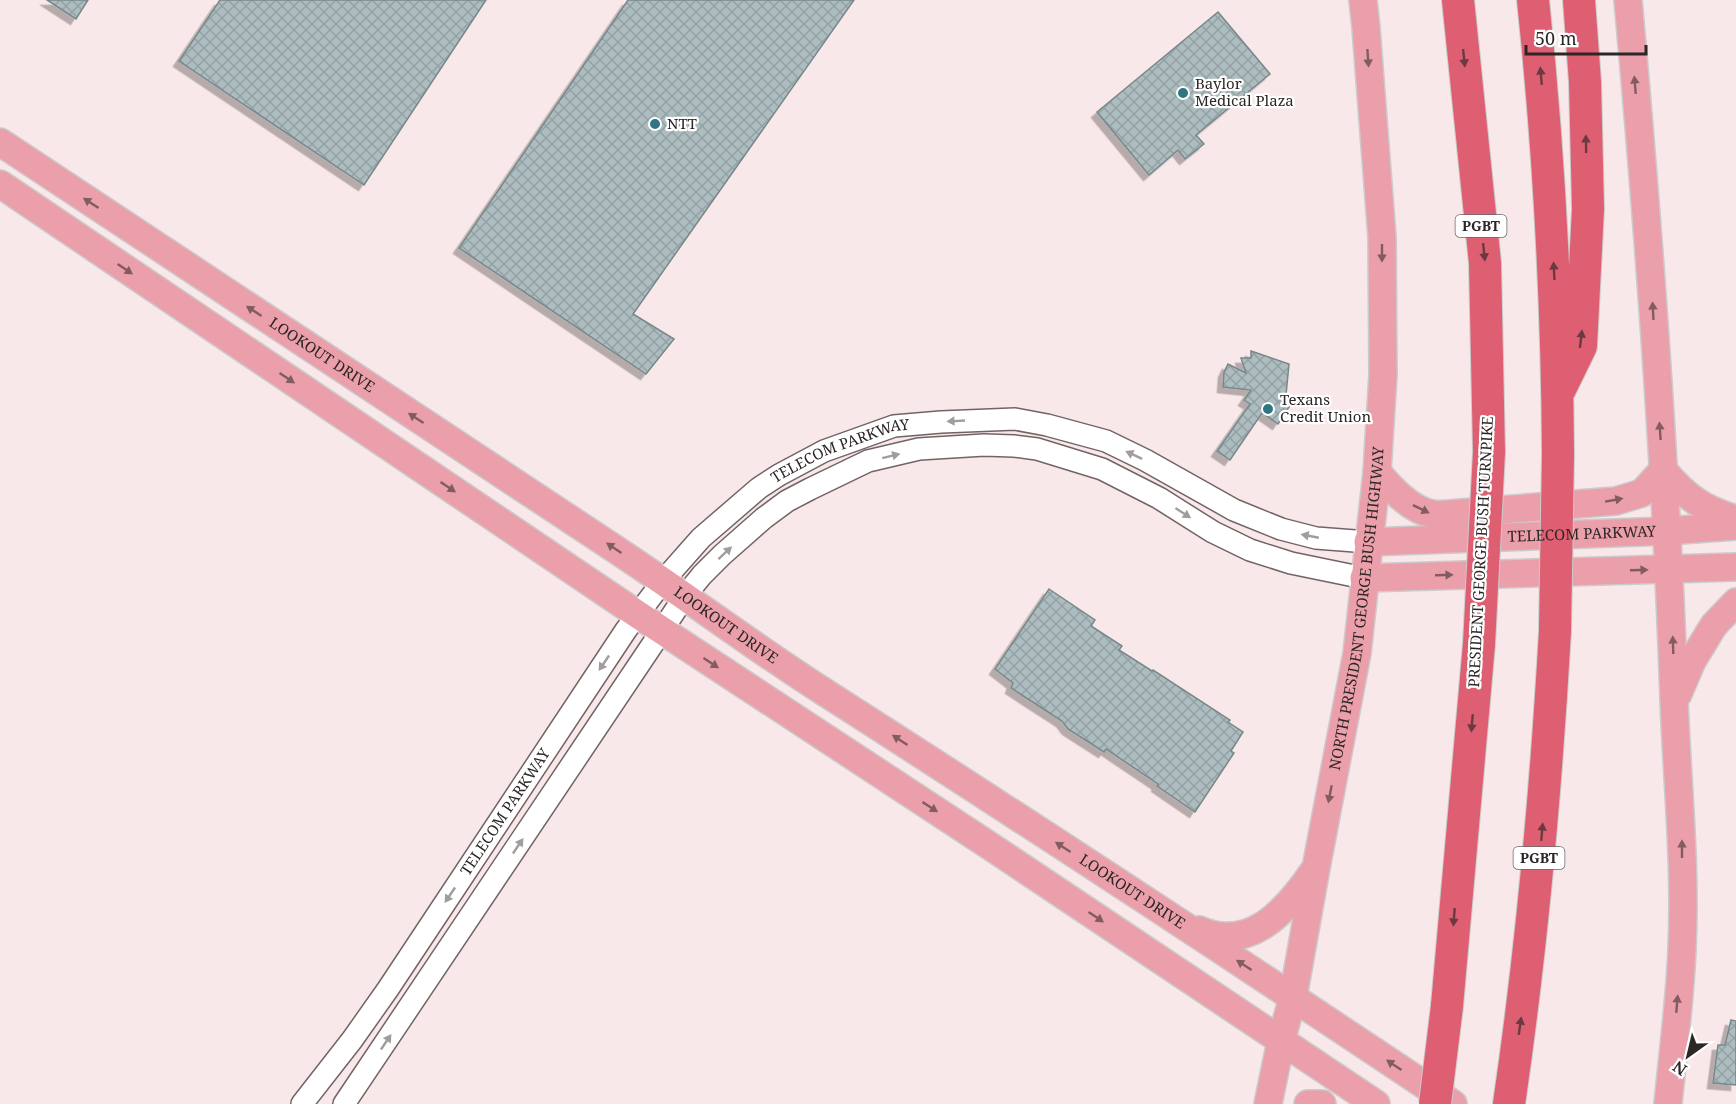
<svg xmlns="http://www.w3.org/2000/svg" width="1736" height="1104" font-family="'Noto Serif',serif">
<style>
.building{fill:url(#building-cross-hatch);stroke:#78888a;stroke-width:1.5;filter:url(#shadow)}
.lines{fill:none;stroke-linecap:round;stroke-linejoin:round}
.minor-casing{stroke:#726465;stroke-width:24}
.major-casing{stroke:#cccbcb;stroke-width:30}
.highway-casing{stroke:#cccbcb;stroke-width:34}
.minor{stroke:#fff;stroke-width:21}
.major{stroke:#eb9faa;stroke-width:27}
.highway{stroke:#de5f71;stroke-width:32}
.highway-bridge-casing{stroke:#cccbcb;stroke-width:34;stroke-linecap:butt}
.highway-bridge{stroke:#de5f71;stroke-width:32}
.oneway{fill:#825c61}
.oneway2{fill:#6a3a40}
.oneway3{fill:#a09d9d}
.poi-dot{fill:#307682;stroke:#fff;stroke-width:2}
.labels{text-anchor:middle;stroke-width:4.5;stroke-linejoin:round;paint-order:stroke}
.shield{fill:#fff;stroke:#6b6767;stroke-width:1.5}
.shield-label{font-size:14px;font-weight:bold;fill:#2c2626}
.poi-label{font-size:15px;fill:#2c2626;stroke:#fff;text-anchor:start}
.street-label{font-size:15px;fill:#2c2626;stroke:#fff}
</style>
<defs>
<pattern id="building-cross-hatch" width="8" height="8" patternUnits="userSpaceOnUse" patternTransform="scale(1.5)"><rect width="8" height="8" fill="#acbcbf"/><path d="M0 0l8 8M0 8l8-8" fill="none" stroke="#94a1a4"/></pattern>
<filter id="shadow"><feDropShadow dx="-5.5" dy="5.5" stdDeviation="0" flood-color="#0004"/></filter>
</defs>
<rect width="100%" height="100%" fill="#f9e8e9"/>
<path class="building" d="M 47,0 L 88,0 L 76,19 Z
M 220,0 L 486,0 L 364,185 L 179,61 Z
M 628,0 L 854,0 L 633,314 L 674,339 L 646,374 L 459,248 Z
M 1218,12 L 1270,74 L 1196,135 L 1204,144 L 1185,159 L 1178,150 L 1149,175 L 1097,112 Z
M 1251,351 L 1289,364 L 1286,395 L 1293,401 L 1278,424 L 1262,413 L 1230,460 L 1217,451 L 1250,404 L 1244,400 L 1251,390 L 1223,387 L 1224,372 L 1228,364 L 1246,373 L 1241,358 L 1251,358 Z
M 1049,589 L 1095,620 L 1091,626 L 1122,646 L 1119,650 L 1152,671 L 1153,670 L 1230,720 L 1228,722 L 1243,732 L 1231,751 L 1234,753 L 1195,812 L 1157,786 L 1158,784 L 1106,749 L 1104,752 L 1068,729 L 1062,721 L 1011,688 L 1013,683 L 995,669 Z
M 1731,1020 L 1736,1021 L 1736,1085 L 1713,1083 L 1718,1045 L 1725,1045 Z"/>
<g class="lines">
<defs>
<g id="minor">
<path id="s1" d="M 302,1104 L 352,1040 L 388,989 L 626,630 L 663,581 L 701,538 L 759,488 L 779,475 L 824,451 L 894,426 L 941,422 L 1015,419 L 1047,425 L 1106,441 L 1145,460 L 1234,510 L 1281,529 L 1316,538 L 1368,542"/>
<path d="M 344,1104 L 685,596 L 702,575 L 722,555 L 764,518 L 787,501 L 810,489 L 868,461 L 919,449 L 984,445 L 1014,446 L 1037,449 L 1102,469 L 1159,498 L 1213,532 L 1250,550 L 1291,563 L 1364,578"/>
</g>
<g id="major">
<path d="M 1628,0 C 1649,232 1666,466 1674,699 C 1677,782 1686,865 1682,949 C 1680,1001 1673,1052 1668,1104"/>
<path id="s2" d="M 0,142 L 615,549 C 682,593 747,642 815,686 C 1029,823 1242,963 1453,1104"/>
<path d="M 0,184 L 637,614 L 993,848 L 1376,1104"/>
<path d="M 1377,472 C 1391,488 1411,511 1433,514 C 1438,515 1443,514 1448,514 L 1616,501 L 1642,493 L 1663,470 C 1686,497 1702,509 1736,519"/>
<path id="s3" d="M 1368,542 L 1667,531 L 1736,526"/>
<path d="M 1364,578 L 1736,567"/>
<path d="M 1678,694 L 1692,661 L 1714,625 L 1736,602"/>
<path d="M 1199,930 C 1250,953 1287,910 1313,872"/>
<path id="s4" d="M 1268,1104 L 1281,1041 L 1293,997 L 1316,868 L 1357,653 L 1377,472 L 1383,375 L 1382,237 L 1366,28 L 1363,0"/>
<path d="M 1308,1104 L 1322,1104"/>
</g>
<path id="highway" d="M 1458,0 L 1485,263 L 1489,452
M 1533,0 C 1549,151 1557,302 1558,454
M 1560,389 L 1581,346 L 1588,209 L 1585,82 L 1579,0
M 1447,1006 L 1479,644
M 1509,1104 C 1532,947 1546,790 1555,631"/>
</defs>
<use href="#minor" class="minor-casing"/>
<use href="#major" class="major-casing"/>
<use href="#highway" class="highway-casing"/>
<use href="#minor" class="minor"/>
<use href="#major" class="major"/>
<use href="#highway" class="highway"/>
<defs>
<path id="highway-bridge" d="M 1555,631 L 1558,454
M 1479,644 L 1489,452
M 1435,1104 L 1447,1006"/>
</defs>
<use href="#highway-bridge" class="highway-bridge-casing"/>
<use href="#highway-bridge" class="highway-bridge"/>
</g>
<defs><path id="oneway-solid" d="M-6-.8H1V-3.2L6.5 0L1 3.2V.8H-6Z" transform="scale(1.5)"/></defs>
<g class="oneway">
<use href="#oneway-solid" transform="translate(1368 58) rotate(86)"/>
<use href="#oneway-solid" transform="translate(1635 85) rotate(-95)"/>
<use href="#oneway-solid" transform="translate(91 203) rotate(-147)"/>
<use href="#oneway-solid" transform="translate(1382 253) rotate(90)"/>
<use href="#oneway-solid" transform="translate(125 269) rotate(34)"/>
<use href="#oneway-solid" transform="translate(254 311) rotate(-147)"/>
<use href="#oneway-solid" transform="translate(1653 311) rotate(-93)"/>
<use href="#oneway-solid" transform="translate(287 378) rotate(34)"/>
<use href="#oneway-solid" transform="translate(416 418) rotate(-147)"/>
<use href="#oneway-solid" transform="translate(1660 431) rotate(-94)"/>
<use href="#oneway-solid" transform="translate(448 487) rotate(34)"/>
<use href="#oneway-solid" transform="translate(1614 500) rotate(-10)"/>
<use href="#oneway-solid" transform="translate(1421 509) rotate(26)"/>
<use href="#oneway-solid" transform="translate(614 548) rotate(-146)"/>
<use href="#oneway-solid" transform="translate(1639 570) rotate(-2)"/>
<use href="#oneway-solid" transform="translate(1444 575) rotate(-2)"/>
<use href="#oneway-solid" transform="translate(1673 645) rotate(-92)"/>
<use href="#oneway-solid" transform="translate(711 663) rotate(33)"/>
<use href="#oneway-solid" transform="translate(900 740) rotate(-147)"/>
<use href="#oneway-solid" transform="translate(1330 794) rotate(101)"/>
<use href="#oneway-solid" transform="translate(930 807) rotate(33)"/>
<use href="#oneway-solid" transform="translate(1063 847) rotate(-147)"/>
<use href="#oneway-solid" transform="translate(1682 849) rotate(-90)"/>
<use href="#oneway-solid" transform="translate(1096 917) rotate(34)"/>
<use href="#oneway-solid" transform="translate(1244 965) rotate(-147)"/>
<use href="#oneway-solid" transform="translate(1677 1004) rotate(-85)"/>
<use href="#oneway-solid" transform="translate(1394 1065) rotate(-146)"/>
</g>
<g class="oneway2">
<use href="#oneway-solid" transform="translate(1464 58) rotate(84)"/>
<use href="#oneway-solid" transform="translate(1541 76) rotate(-95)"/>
<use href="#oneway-solid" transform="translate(1586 144) rotate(-91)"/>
<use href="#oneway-solid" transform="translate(1484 252) rotate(84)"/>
<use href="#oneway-solid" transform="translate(1554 271) rotate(-93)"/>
<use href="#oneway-solid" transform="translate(1581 339) rotate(-83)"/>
<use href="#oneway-solid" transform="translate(1472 723) rotate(95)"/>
<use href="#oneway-solid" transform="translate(1542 832) rotate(-85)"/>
<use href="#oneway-solid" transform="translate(1454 917) rotate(95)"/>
<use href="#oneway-solid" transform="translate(1520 1026) rotate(-82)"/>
</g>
<g class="oneway3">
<use href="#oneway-solid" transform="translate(956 421) rotate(177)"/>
<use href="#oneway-solid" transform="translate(1134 455) rotate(-155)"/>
<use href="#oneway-solid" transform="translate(891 456) rotate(-14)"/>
<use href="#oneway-solid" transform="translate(1183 513) rotate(33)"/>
<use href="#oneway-solid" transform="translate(1310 536) rotate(-169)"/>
<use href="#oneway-solid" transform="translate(725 553) rotate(-43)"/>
<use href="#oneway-solid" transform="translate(604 663) rotate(124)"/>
<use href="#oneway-solid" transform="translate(518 846) rotate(-56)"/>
<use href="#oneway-solid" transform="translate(450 895) rotate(124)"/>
<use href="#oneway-solid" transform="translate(386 1042) rotate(-56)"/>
</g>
<g class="poi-dot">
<circle cx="1183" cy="93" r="6"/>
<circle cx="655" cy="124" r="6"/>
<circle cx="1268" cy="409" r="6"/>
</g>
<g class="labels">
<g class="shield">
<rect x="1455.5" y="215" width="51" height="22" rx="4.5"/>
<rect x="1513.5" y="847" width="51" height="22" rx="4.5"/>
</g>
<g class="shield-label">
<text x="1481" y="231">PGBT</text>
<text x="1539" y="863">PGBT</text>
</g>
<g class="poi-label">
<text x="1195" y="89">Baylor<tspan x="1195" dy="17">Medical Plaza</tspan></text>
<text x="667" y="129">NTT</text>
<text x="1280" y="405">Texans<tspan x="1280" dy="17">Credit Union</tspan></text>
</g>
<g class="street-label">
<text dy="5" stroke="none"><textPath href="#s2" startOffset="386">LOOKOUT DRIVE</textPath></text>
<text dy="5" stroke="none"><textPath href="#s1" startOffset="860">TELECOM PARKWAY</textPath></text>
<text dy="5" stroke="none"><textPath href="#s3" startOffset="214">TELECOM PARKWAY</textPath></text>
<text transform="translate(1481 552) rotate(-87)" y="5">PRESIDENT GEORGE BUSH TURNPIKE</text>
<text dy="5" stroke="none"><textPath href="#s4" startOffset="504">NORTH PRESIDENT GEORGE BUSH HIGHWAY</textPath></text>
<text dy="5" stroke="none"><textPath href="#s2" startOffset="872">LOOKOUT DRIVE</textPath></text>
<text dy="5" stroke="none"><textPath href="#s1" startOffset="356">TELECOM PARKWAY</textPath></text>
<text dy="5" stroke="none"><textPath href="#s2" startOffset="1358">LOOKOUT DRIVE</textPath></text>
</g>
</g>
<g transform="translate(1688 1056) rotate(214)" stroke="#ffffff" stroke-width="4.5" paint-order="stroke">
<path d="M0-4.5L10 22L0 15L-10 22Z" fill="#2c2626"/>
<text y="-9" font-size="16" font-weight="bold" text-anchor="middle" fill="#2c2626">N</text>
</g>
<path d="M1526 45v9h120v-9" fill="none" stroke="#2c2626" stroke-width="3"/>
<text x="1535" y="45" font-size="18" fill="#2c2626" stroke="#ffffff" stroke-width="4.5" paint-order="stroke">50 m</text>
</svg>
